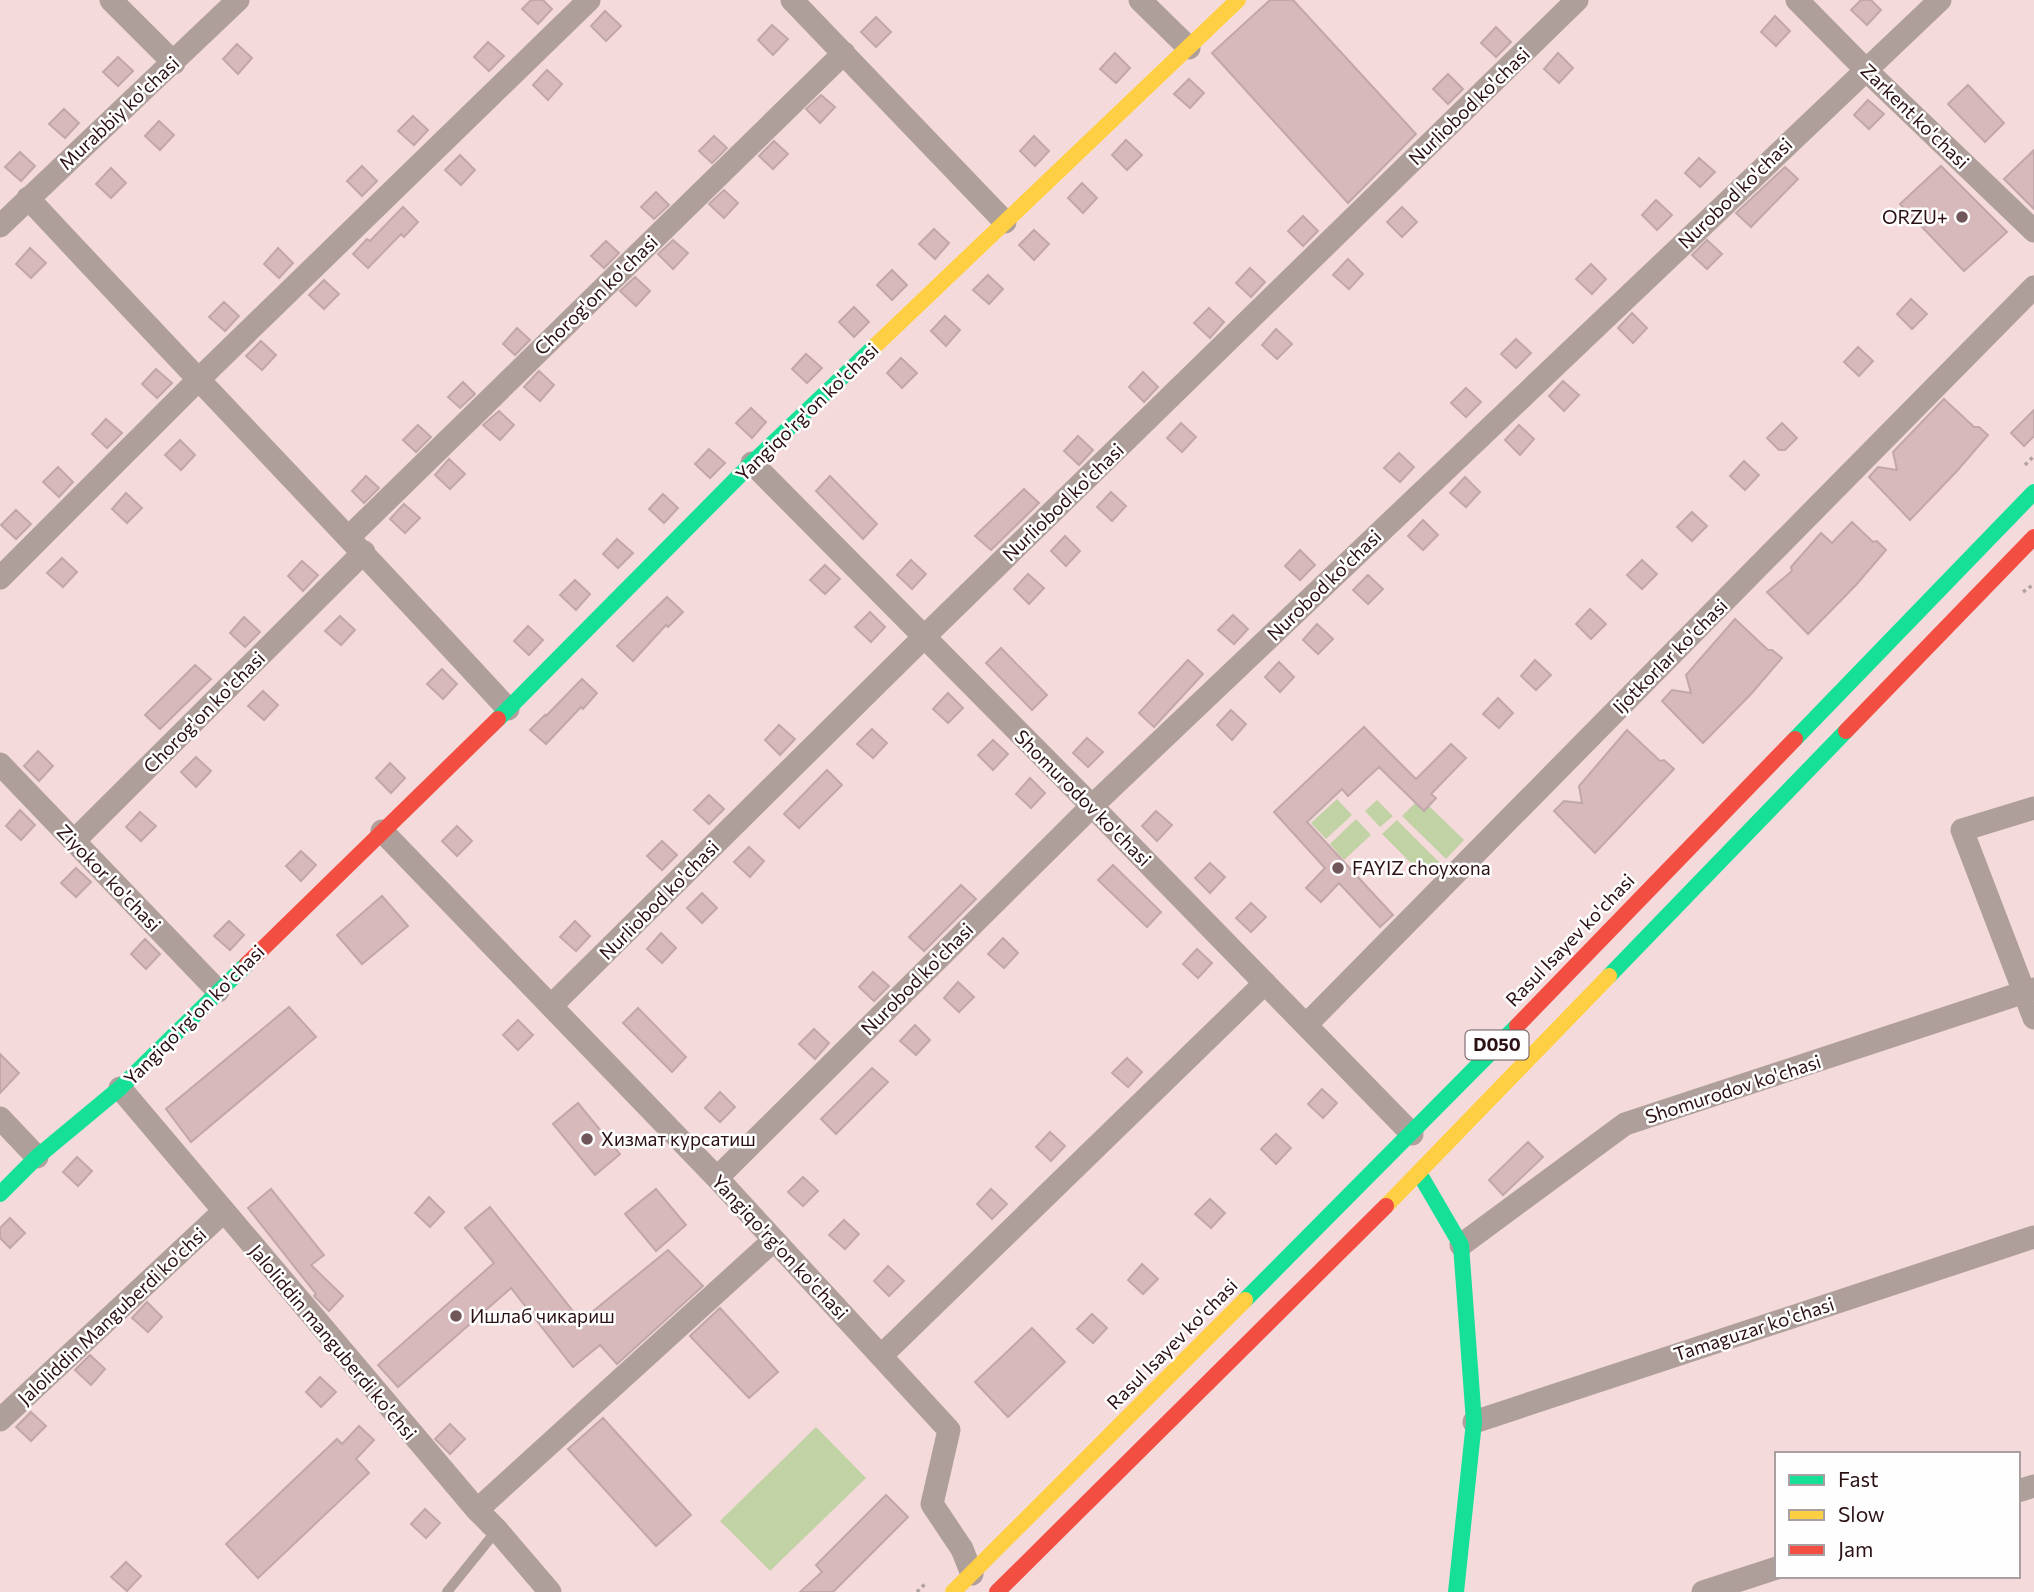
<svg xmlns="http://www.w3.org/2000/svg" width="2034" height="1592" font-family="Commissioner,sans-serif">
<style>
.green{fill:#c1d2a5}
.building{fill:#d8b9bb;stroke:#c1a7a9;stroke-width:2}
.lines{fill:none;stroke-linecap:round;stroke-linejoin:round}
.path{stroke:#b3a3a0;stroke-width:3.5;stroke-dasharray:3.5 3.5;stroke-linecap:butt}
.lane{stroke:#af9f9a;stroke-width:10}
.street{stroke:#af9f9a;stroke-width:23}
.fast{stroke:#16e098;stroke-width:16}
.slow{stroke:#ffcf43;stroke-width:16}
.jam{stroke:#f24e42;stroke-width:16}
.poi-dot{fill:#72575a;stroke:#fefefe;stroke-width:2.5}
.labels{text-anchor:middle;stroke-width:5;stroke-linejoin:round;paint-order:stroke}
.shield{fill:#fefefe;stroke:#6b585a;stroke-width:2}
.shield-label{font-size:18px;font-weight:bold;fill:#2c1114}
.street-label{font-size:19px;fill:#2c1114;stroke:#fefefe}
.poi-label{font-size:19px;fill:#2c1114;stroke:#fefefe;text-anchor:start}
</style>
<rect width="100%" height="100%" fill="#f4dadb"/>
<path class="green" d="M 1337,799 L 1352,815 L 1326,839 L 1311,823 Z
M 1377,800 L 1393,816 L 1380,827 L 1365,811 Z
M 1415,803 L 1424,811 L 1429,806 L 1464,840 L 1446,859 L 1402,816 Z
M 1356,819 L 1371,835 L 1344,860 L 1330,844 Z
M 1397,820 L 1441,864 L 1426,878 L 1382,834 Z
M 816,1427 L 866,1478 L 770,1571 L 720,1521 Z"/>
<path class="building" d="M 531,0 L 543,0 L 552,9 L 538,24 L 522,9 Z
M 1270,0 L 1293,0 L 1416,134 L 1348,203 L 1212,53 Z
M 1861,0 L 1871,0 L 1881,10 L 1867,25 L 1851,10 Z
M 605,11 L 621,26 L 606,41 L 591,26 Z
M 1775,16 L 1790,31 L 1776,46 L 1761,32 Z
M 876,17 L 891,32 L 876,47 L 861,32 Z
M 772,25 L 788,39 L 773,55 L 758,40 Z
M 1496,27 L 1511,42 L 1496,57 L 1481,43 Z
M 488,42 L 504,56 L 489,71 L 474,57 Z
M 237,44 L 252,58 L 238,74 L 223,59 Z
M 1115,53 L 1130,68 L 1116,83 L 1100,69 Z
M 1558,53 L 1573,68 L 1559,83 L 1544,69 Z
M 118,57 L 133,71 L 118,86 L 103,72 Z
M 547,70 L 562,84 L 548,100 L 533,85 Z
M 1448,74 L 1463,89 L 1448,104 L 1433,89 Z
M 1189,79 L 1204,93 L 1190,108 L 1174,94 Z
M 1968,85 L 2004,123 L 1985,142 L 1948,104 Z
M 821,95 L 835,107 L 820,123 L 806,109 Z
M 1868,100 L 1884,114 L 1869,129 L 1854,115 Z
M 64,109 L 79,123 L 65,138 L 49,124 Z
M 413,116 L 428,130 L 414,145 L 398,131 Z
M 159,121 L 174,135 L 160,150 L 145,136 Z
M 714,136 L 727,148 L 712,163 L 699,151 Z
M 1034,136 L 1049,151 L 1035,166 L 1020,151 Z
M 1126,140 L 1142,155 L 1127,170 L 1112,155 Z
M 774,141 L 788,154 L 773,169 L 759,156 Z
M 2034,150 L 2034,209 L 2004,179 Z
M 20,152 L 35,166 L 21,181 L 5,167 Z
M 460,155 L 475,170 L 461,185 L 445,170 Z
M 1699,158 L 1715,172 L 1700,187 L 1685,173 Z
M 362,166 L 377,181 L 362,196 L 347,181 Z
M 1941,166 L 2007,232 L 1964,271 L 1900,204 Z
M 1785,167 L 1798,179 L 1751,227 L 1736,213 Z
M 111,168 L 126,183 L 111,198 L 96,184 Z
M 1082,183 L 1097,198 L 1083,213 L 1068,198 Z
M 724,190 L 738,203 L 724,218 L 709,204 Z
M 656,192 L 669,205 L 654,219 L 641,207 Z
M 1656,200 L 1672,215 L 1657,230 L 1642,215 Z
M 403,207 L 418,222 L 404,237 L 401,234 L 368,268 L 353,254 L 367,239 L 370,241 Z
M 1402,207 L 1417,222 L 1402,237 L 1387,222 Z
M 1303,216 L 1318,231 L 1303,246 L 1288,231 Z
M 934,229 L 949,243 L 935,259 L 919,244 Z
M 1034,230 L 1049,244 L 1034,260 L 1019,245 Z
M 673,240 L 688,253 L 673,269 L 658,254 Z
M 1707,240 L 1722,254 L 1707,269 L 1692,255 Z
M 606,241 L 619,253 L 604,268 L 591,256 Z
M 30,248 L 46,263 L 31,278 L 16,264 Z
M 278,248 L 293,263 L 279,278 L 264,264 Z
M 1348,259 L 1363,274 L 1349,289 L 1333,275 Z
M 1591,264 L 1606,279 L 1592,294 L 1576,279 Z
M 1250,268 L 1265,282 L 1251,297 L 1236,283 Z
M 892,270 L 907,285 L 892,300 L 877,285 Z
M 988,275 L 1003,289 L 989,304 L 973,290 Z
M 635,277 L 650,291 L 636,306 L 620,291 Z
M 324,280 L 339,294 L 324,309 L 309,295 Z
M 1911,299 L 1927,314 L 1912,329 L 1897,314 Z
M 224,302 L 239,316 L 225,331 L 209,317 Z
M 854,307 L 869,322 L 854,337 L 839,322 Z
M 1209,308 L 1224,322 L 1210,338 L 1194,323 Z
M 1632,313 L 1647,328 L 1633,343 L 1618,328 Z
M 945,316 L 960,330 L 946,346 L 931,331 Z
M 517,328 L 530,340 L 515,355 L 503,344 Z
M 1276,329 L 1292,344 L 1277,359 L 1262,345 Z
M 1516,339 L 1531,353 L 1516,368 L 1501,354 Z
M 261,341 L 276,355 L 262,370 L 246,356 Z
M 1858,347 L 1873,361 L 1859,376 L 1844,362 Z
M 806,354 L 822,368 L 807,383 L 792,369 Z
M 901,358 L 917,373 L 902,388 L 887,373 Z
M 156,369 L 172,383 L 157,398 L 142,384 Z
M 539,371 L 554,385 L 540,401 L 524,387 Z
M 1143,372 L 1158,387 L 1144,402 L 1129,387 Z
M 1563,381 L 1579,395 L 1564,411 L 1549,396 Z
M 463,382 L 475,394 L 460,408 L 448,397 Z
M 1466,388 L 1481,402 L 1466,417 L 1451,403 Z
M 1944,399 L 1974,427 L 1979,427 L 1988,435 L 1957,471 L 1910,520 L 1869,477 L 1878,467 L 1897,470 L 1893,452 Z
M 751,408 L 766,422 L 752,438 L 736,423 Z
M 2034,410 L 2034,436 L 2024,446 L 2011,433 Z
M 499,411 L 514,425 L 500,440 L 483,425 Z
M 106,419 L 122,433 L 107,448 L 92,434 Z
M 1181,423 L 1196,437 L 1182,452 L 1167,438 Z
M 1782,423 L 1797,438 L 1785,450 L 1779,450 L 1767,438 Z
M 418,425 L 431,437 L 416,452 L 403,440 Z
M 1519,425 L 1534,439 L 1520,455 L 1505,440 Z
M 1078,436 L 1093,450 L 1079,465 L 1064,451 Z
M 180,440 L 195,455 L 181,470 L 165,455 Z
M 709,449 L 725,463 L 710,478 L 695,464 Z
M 1399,453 L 1414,467 L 1400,482 L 1384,468 Z
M 449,459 L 465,474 L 450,489 L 435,475 Z
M 1744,461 L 1759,475 L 1745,490 L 1730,476 Z
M 58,467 L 73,482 L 59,497 L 43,482 Z
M 366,476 L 379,488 L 364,503 L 352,491 Z
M 830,476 L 877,524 L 863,539 L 816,491 Z
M 1465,477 L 1480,492 L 1466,507 L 1450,493 Z
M 1024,489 L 1039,503 L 991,550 L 975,536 Z
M 1111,492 L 1126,506 L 1112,521 L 1097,507 Z
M 126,493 L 142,508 L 127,523 L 112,509 Z
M 663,494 L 678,508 L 664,523 L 649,509 Z
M 404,504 L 420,518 L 405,533 L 390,519 Z
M 16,510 L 31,524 L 16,539 L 1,525 Z
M 1692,512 L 1707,526 L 1692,541 L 1677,527 Z
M 1423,520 L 1438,535 L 1423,550 L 1408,536 Z
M 1852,522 L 1873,542 L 1877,541 L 1886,550 L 1856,585 L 1808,634 L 1767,592 L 1792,571 L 1791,567 L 1821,533 L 1832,543 Z
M 1065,536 L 1080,551 L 1066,566 L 1051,551 Z
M 617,539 L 633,553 L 618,568 L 603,554 Z
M 1300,550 L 1315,565 L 1300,580 L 1285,566 Z
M 62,558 L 77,572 L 63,587 L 47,573 Z
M 911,560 L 926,574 L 912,589 L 897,575 Z
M 1642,560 L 1657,574 L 1642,589 L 1627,575 Z
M 302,561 L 318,575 L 303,591 L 288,576 Z
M 825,565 L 840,579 L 825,594 L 810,580 Z
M 1028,574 L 1044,588 L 1029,604 L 1014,589 Z
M 1368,575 L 1383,589 L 1368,604 L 1353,590 Z
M 575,580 L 590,594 L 576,610 L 560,595 Z
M 667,597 L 683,612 L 668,627 L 666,625 L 633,661 L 617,646 Z
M 1590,609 L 1606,624 L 1591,639 L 1576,624 Z
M 870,612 L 885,627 L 871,642 L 855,627 Z
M 1233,615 L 1248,629 L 1234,644 L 1218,630 Z
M 340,616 L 355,630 L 341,645 L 325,631 Z
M 244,617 L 260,632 L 245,647 L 230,633 Z
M 1735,619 L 1768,650 L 1772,650 L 1782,658 L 1751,694 L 1703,743 L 1662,701 L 1672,690 L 1691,693 L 1686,675 Z
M 1317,624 L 1333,639 L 1318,654 L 1303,640 Z
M 528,626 L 543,640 L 529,655 L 514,641 Z
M 1001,648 L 1047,695 L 1032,710 L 986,663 Z
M 1188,660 L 1203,674 L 1154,727 L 1139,713 Z
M 1535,660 L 1551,675 L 1536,690 L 1521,676 Z
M 1279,662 L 1294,677 L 1280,692 L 1265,677 Z
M 195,665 L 211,679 L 160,729 L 145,715 Z
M 442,669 L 457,684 L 443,699 L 427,684 Z
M 582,679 L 597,693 L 583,709 L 581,707 L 546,744 L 530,730 L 545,715 L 546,716 Z
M 263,691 L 278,705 L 264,720 L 248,706 Z
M 948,693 L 963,708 L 948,723 L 933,709 Z
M 1498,698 L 1513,713 L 1499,728 L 1483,714 Z
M 1231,710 L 1246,724 L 1232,740 L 1217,725 Z
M 779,725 L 795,739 L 780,755 L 765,740 Z
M 1364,727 L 1416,779 L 1451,744 L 1466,758 L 1431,794 L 1436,798 L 1424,811 L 1379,767 L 1348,796 L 1342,789 L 1307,822 L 1393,915 L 1380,927 L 1339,883 L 1321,902 L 1306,888 L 1325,868 L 1274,812 Z
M 872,729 L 887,743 L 873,758 L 857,744 Z
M 1627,730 L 1660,761 L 1664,760 L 1674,769 L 1595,853 L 1554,811 L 1564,801 L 1582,803 L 1579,786 Z
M 1087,738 L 1103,752 L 1088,767 L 1073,753 Z
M 993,740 L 1008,754 L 993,770 L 978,755 Z
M 38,751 L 53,766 L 39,781 L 24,766 Z
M 196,757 L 211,771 L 196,787 L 181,772 Z
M 390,763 L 405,778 L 391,793 L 376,778 Z
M 827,770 L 842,785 L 799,828 L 784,814 Z
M 1030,778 L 1045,793 L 1031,808 L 1016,794 Z
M 709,795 L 724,809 L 709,824 L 694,810 Z
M 20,810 L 35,825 L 21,840 L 6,826 Z
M 1156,811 L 1172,825 L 1157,841 L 1142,826 Z
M 140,812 L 156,826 L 141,841 L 126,827 Z
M 457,826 L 472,841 L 457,856 L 442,841 Z
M 662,841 L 677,855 L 662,870 L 647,856 Z
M 749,847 L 764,861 L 750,877 L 734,862 Z
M 301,851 L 316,865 L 301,881 L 286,866 Z
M 1210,863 L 1225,877 L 1210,893 L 1195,878 Z
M 1113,865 L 1161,912 L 1147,927 L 1098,880 Z
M 76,868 L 91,882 L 76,897 L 61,883 Z
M 961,885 L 976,899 L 924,951 L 909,937 Z
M 702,893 L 717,908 L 702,923 L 687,908 Z
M 382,896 L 408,926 L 362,964 L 337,935 Z
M 1251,903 L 1266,917 L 1251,932 L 1236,918 Z
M 229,921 L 244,935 L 230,950 L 214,936 Z
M 575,921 L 590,936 L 576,951 L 560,937 Z
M 661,933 L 676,948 L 662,963 L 647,949 Z
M 1003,938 L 1018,953 L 1004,968 L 988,954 Z
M 145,939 L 160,954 L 146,969 L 131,954 Z
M 1197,949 L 1212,963 L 1198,978 L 1183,964 Z
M 873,972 L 889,986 L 874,1001 L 859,987 Z
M 958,982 L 974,997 L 959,1012 L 944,998 Z
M 289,1007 L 316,1037 L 191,1142 L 166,1109 Z
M 638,1008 L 686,1057 L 672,1072 L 623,1023 Z
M 518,1020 L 533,1035 L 518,1050 L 503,1035 Z
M 915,1025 L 930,1040 L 916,1055 L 900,1041 Z
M 814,1029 L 829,1043 L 815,1059 L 799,1044 Z
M 0,1054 L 19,1073 L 0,1093 Z
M 1127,1058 L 1142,1072 L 1128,1087 L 1112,1073 Z
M 872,1068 L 888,1082 L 836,1134 L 821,1119 Z
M 1322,1089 L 1337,1103 L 1323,1118 L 1308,1104 Z
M 720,1092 L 735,1107 L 720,1122 L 705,1108 Z
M 578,1103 L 620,1154 L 595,1175 L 553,1124 Z
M 1050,1132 L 1065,1146 L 1051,1161 L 1036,1147 Z
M 1276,1134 L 1291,1148 L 1276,1164 L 1261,1149 Z
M 1528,1142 L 1543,1157 L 1503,1195 L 1489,1180 Z
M 77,1157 L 92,1171 L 78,1186 L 63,1172 Z
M 803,1177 L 818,1191 L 803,1206 L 788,1192 Z
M 271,1189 L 324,1255 L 311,1265 L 343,1296 L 329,1311 L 314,1296 L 316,1294 L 248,1208 Z
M 656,1189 L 686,1225 L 656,1251 L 625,1214 Z
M 991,1189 L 1007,1204 L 992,1219 L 977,1204 Z
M 429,1197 L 444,1212 L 430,1227 L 415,1213 Z
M 1210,1199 L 1225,1213 L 1211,1228 L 1195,1214 Z
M 490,1207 L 581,1321 L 668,1250 L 703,1286 L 617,1364 L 600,1345 L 573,1367 L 511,1288 L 398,1387 L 378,1365 L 494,1263 L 465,1228 Z
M 10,1218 L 25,1233 L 10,1248 L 0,1238 L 0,1228 Z
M 844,1220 L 859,1234 L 845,1249 L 829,1235 Z
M 1142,1264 L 1158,1279 L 1143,1294 L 1128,1280 Z
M 888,1266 L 904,1281 L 889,1296 L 874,1281 Z
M 147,1302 L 162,1317 L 148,1332 L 132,1318 Z
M 720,1308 L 778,1372 L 749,1398 L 690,1336 Z
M 1092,1314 L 1107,1328 L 1093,1343 L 1077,1329 Z
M 1032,1328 L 1065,1362 L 1008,1417 L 975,1382 Z
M 90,1355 L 105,1369 L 91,1385 L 75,1370 Z
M 320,1377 L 336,1392 L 321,1407 L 306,1392 Z
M 31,1412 L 46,1426 L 31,1441 L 16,1427 Z
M 603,1418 L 691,1515 L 656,1546 L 568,1449 Z
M 450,1424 L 465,1439 L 450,1454 L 435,1439 Z
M 359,1426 L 374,1440 L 356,1459 L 369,1473 L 258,1578 L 226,1544 L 337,1439 L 342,1444 Z
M 886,1495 L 908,1517 L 833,1592 L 800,1592 L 822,1572 L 816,1565 Z
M 425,1509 L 440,1523 L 426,1538 L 411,1524 Z
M 126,1562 L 141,1576 L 127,1591 L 111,1577 Z"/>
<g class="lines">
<path class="path" d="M 2025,465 L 2034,456
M 2023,592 L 2034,584
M 917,1592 L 925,1584"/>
<path class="lane" d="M 447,1592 L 497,1530"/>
<path class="street" d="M 111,0 L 174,63
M 792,0 L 1005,222
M 1140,0 L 1189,48
M 1797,0 L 1865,69 L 2034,231
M 28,198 C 187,369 350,537 508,709
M 0,226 L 238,0
M 752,463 L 1092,806 L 1412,1134
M 349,537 L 844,53
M 0,578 L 198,380 L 589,0
M 0,764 L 218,991
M 2034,808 L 1962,830 L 2034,1018
M 382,831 L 717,1178 L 949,1430 L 932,1504 L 962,1549 L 972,1574
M 74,841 L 364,552
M 551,1006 L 923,638 L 1577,0
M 1306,1025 L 2034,287
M 120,1088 L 477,1510 L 497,1530 L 550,1592
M 0,1118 L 37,1157
M 717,1178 L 1092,806 L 1940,0
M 1461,1245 L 1625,1124 L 2034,989
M 881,1356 L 1265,983
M 0,1420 L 223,1212
M 1474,1422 L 2034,1237
M 2018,1491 L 2034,1486
M 477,1510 L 774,1240
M 1703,1592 L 1777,1568"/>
<path class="fast" d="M 498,719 L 752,463 L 875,346
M 1795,739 L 2034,492
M 1609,976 L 1846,731
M 1419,1173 L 1461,1245 L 1474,1422 L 1456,1592
M 0,1194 L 37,1157 L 120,1088 L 247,964
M 1245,1300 L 1517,1026"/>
<path class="slow" d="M 875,346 L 1238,0
M 1386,1206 L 1609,976
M 953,1592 L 1245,1300"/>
<path class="jam" d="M 1846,731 L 2034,537
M 247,964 L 498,719
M 1517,1026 L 1795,739
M 997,1592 L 1386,1206"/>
</g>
<g class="poi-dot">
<circle cx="1962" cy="217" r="7"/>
<circle cx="1338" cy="868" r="7"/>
<circle cx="587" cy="1139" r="7"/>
<circle cx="456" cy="1316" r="7"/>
</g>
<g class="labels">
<rect class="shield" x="1465.5" y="1030.5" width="63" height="29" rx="5"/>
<g class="shield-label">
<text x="1497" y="1051">D050</text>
</g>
<g class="street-label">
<text transform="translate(1469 106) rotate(-44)" y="7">Nurliobod ko'chasi</text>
<text transform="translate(119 113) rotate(-43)" y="7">Murabbiy ko'chasi</text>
<text transform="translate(1915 116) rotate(44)" y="7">Zarkent ko'chasi</text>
<text transform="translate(1735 193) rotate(-44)" y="7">Nurobod ko'chasi</text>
<text transform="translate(596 295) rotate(-44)" y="7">Chorog'on ko'chasi</text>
<text transform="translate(807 412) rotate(-44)" y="7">Yangiqo'rg'on ko'chasi</text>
<text transform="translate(1063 502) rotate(-44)" y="7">Nurliobod ko'chasi</text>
<text transform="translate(1324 585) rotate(-44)" y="7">Nurobod ko'chasi</text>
<text transform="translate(1670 656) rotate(-45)" y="7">Ijotkorlar ko'chasi</text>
<text transform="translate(204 712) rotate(-45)" y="7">Chorog'on ko'chasi</text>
<text transform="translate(1083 798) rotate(45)" y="7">Shomurodov ko'chasi</text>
<text transform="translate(109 878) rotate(46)" y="7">Ziyokor ko'chasi</text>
<text transform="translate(659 900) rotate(-45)" y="7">Nurliobod ko'chasi</text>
<text transform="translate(1570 940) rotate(-46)" y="7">Rasul Isayev ko'chasi</text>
<text transform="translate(917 979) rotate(-45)" y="7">Nurobod ko'chasi</text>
<text transform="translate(194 1015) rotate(-45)" y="7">Yangiqo'rg'on ko'chasi</text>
<text transform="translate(1733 1089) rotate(-18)" y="7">Shomurodov ko'chasi</text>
<text transform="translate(780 1247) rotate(47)" y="7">Yangiqo'rg'on ko'chasi</text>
<text transform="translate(112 1316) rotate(-43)" y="7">Jaloliddin Manguberdi ko'chsi</text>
<text transform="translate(1754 1329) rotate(-18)" y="7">Tamaguzar ko'chasi</text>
<text transform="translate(333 1342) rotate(50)" y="7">Jaloliddin manguberdi ko'chsi</text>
<text transform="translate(1172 1344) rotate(-45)" y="7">Rasul Isayev ko'chasi</text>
</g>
<g class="poi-label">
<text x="1948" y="224" text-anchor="end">ORZU+</text>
<text x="1352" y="875">FAYIZ choyxona</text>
<text x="601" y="1146">Хизмат курсатиш</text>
<text x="470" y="1323">Ишлаб чикариш</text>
</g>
</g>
<rect x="1775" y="1452" width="245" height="126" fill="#fefefe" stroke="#aa9fa0" stroke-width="2"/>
<rect x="1789" y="1475" width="35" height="10" fill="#16e098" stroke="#aa9fa0" stroke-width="2"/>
<text x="1838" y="1487" font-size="21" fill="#2c1114">Fast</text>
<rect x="1789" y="1510" width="35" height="10" fill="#ffcf43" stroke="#aa9fa0" stroke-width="2"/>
<text x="1838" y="1522" font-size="21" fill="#2c1114">Slow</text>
<rect x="1789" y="1545" width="35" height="10" fill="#f24e42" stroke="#aa9fa0" stroke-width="2"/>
<text x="1838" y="1557" font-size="21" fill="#2c1114">Jam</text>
</svg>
